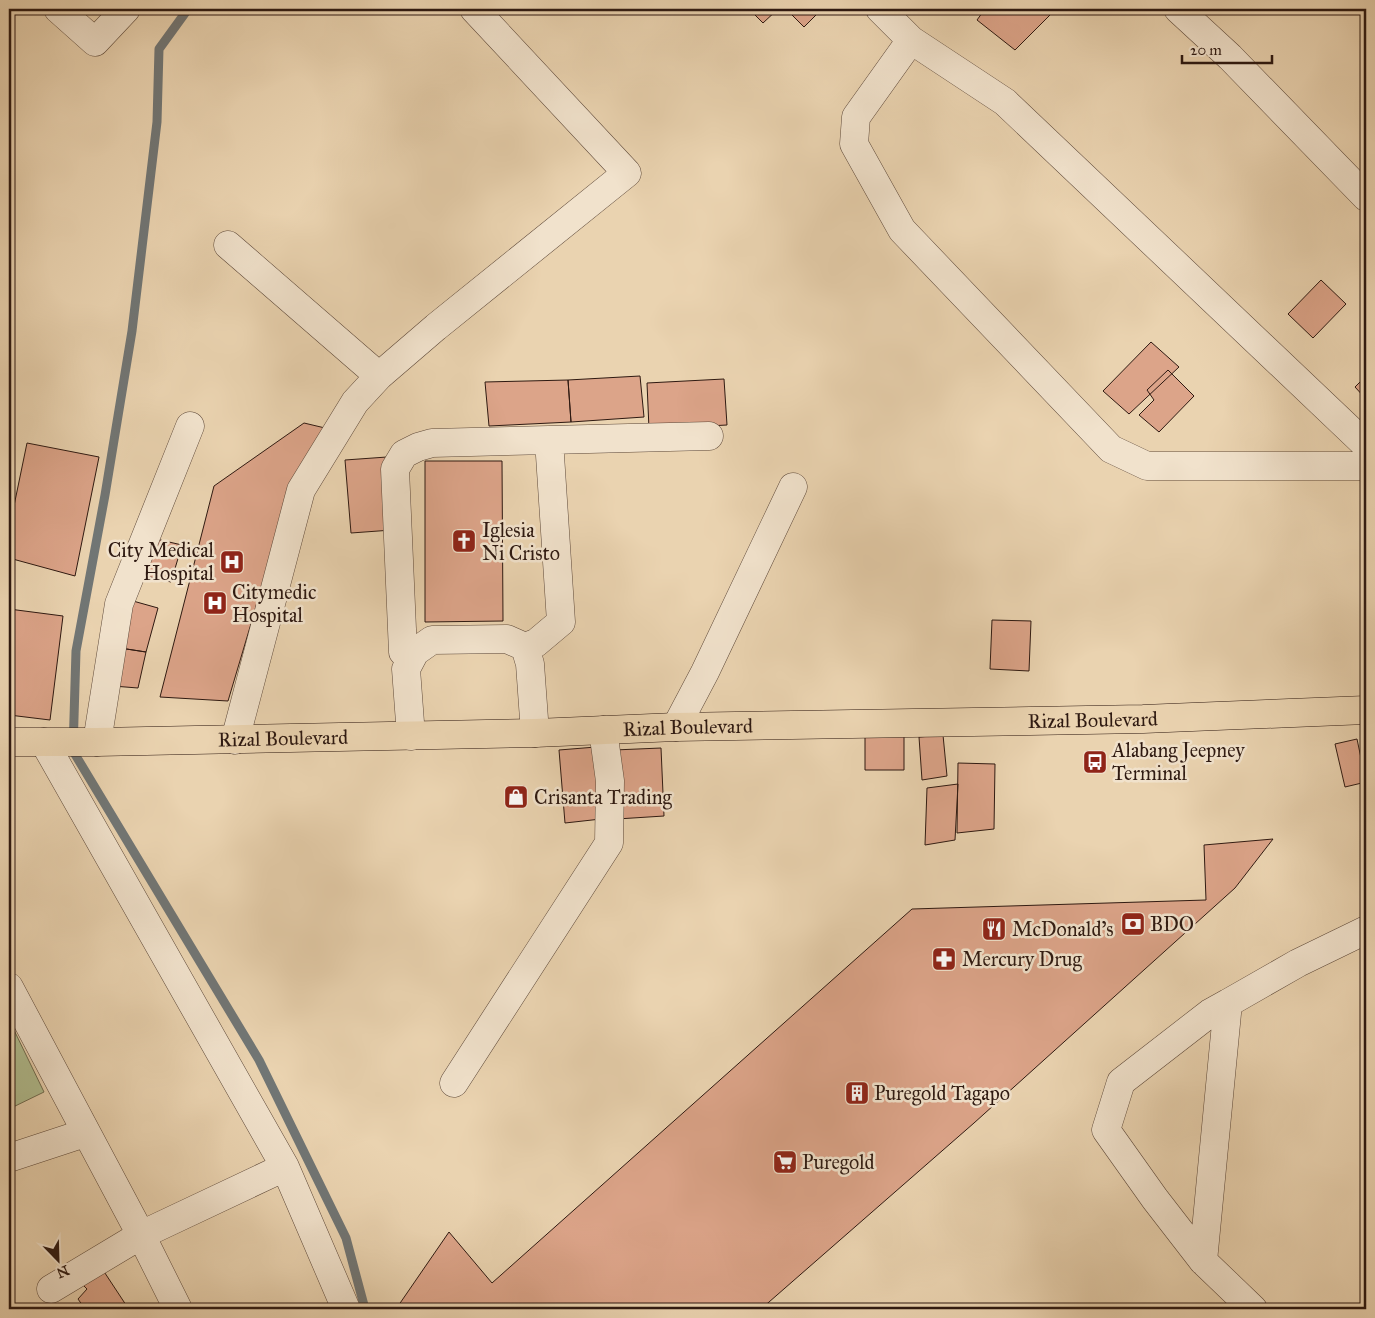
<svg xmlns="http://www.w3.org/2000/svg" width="1375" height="1318" font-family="'IM FELL Great Primer',serif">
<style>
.green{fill:#b1be90;stroke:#706c50}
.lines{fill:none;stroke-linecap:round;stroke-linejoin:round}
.stream{stroke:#717675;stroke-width:9}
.building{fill:#dca489;stroke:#2e1911}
.minor-casing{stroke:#5d4839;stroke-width:29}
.major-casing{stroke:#2e1911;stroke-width:29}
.minor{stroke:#f1e2cc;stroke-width:28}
.major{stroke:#ead3b0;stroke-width:28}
.labels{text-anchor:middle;stroke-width:5;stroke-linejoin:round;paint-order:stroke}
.poi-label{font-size:20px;fill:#2e1911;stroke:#f1e2cc;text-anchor:start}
.street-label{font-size:20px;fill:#2e1911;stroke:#f1e2cc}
</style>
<rect width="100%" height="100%" fill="#ead3b0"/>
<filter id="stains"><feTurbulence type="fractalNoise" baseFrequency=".004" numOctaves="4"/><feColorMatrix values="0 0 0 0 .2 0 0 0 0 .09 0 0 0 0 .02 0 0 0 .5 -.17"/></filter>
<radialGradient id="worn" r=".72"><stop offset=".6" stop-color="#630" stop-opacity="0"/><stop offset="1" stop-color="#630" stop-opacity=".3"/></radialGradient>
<path class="green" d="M 13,1028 L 44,1092 L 9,1109 L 9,1031 Z"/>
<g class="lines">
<path class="stream" d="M 188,9 L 159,49 L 157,122 L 132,331 L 105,495 L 76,651 L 73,751 L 259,1060 L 346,1238 L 365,1309"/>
</g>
<path class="building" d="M 749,9 L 778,9 L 763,23 Z
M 786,9 L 822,9 L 804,27 Z
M 985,9 L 1050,9 L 1054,11 L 1015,50 L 977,20 Z
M 1321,280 L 1346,304 L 1313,338 L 1288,314 Z
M 1151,342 L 1179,367 L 1129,414 L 1103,391 Z
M 1168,370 L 1194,396 L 1159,432 L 1139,415 L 1154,400 L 1147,390 Z
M 640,376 L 644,417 L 571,422 L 568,380 Z
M 1366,376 L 1366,399 L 1355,387 Z
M 724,379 L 727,425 L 649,429 L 647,383 Z
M 568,380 L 571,422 L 489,426 L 485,382 Z
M 304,423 L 325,428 L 292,486 L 228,701 L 160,697 L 214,486 Z
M 27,443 L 99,457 L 75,576 L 9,558 L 9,530 Z
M 387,457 L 392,530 L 351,533 L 345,460 Z
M 425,461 L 502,461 L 503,621 L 425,622 Z
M 156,539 L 182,545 L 171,582 L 142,575 Z
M 133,601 L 158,608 L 146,652 L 120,648 Z
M 9,609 L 63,616 L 50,720 L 9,715 Z
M 992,620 L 1031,621 L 1029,671 L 990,669 Z
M 120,648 L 146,652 L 138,688 L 113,686 Z
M 865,732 L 904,732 L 904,770 L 865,770 Z
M 943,735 L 947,776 L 922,780 L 919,737 Z
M 1357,739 L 1366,782 L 1345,787 L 1335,744 Z
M 596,747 L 601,819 L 565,823 L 559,750 Z
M 661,748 L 664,816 L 617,819 L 614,750 Z
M 958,763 L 995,764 L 994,829 L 957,833 Z
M 958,784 L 955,840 L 925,845 L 927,788 Z
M 1273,839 L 1235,888 L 974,1123 L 761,1309 L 396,1309 L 449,1232 L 492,1283 L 912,909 L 1206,900 L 1204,845 Z
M 99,1264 L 128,1308 L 126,1309 L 85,1309 L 78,1299 L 87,1289 L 75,1277 Z"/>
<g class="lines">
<defs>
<path id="minor" d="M 58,9 L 95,42 L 126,9
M 880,9 L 911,40 L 1005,102 L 1366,445
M 1178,9 L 1230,57 L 1366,197
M 911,40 L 856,117 L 854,144 L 902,230 L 1111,449 L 1147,466 L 1366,466
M 228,245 L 379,376
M 549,440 L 709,436
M 415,652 L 403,652 L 395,469 L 404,454 L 418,447 L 432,443 L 549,440 L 561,622 L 536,643 L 525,647
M 676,727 L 705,672 L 793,487
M 411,736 L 406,669 L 415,652 L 432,640 L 507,639 L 525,647 L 530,664 L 535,733
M 235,740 L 301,490 L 355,402 L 379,376 L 436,327 L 627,173 L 474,9
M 44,742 L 285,1167 L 346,1309
M 97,742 L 119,604 L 190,426
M 9,987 L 141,1235 L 178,1309
M 454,1083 L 609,843 L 610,781 L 603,730
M 9,1158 L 85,1133
M 1203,1261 L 1155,1199 L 1106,1130 L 1121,1082 L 1210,1013 L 1228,1003
M 51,1289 L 141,1235 L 285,1167
M 1253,1309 L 1203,1261 L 1228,1003 L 1298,963 L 1366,930"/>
<g id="major">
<path id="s1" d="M 9,742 L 97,742 L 535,733 L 676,727 L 1143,719 L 1366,710"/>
</g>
</defs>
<use href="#minor" class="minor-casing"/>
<use href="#major" class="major-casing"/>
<use href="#minor" class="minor"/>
<use href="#major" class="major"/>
</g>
<defs>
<symbol id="church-square" viewBox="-11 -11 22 22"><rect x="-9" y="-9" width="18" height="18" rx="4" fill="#8f2418" stroke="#f1e2cc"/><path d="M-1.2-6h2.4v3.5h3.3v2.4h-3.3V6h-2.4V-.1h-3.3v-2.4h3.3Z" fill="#fff"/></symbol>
<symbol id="hospital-square" viewBox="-11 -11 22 22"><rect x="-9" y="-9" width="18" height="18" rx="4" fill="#8f2418" stroke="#f1e2cc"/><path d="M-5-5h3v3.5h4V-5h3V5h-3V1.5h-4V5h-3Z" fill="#fff"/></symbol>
<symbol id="bus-square" viewBox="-11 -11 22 22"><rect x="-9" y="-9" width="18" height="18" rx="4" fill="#8f2418" stroke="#f1e2cc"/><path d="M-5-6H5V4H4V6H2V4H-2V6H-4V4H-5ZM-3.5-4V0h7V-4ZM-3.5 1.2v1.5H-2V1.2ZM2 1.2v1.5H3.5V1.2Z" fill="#fff"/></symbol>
<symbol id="shop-square" viewBox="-11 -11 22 22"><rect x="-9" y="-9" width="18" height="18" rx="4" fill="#8f2418" stroke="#f1e2cc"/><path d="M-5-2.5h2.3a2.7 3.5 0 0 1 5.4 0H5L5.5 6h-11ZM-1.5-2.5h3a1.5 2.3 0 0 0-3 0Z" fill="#fff"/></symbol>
<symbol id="bank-square" viewBox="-11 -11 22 22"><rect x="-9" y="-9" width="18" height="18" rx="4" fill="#8f2418" stroke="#f1e2cc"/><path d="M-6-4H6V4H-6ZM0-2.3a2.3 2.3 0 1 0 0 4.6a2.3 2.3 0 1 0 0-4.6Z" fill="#fff"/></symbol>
<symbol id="restaurant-square" viewBox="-11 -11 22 22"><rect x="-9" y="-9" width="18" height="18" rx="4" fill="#8f2418" stroke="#f1e2cc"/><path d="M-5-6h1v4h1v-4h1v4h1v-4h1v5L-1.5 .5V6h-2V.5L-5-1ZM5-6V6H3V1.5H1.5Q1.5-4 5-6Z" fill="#fff"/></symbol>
<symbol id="pharmacy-square" viewBox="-11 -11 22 22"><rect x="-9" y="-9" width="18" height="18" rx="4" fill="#8f2418" stroke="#f1e2cc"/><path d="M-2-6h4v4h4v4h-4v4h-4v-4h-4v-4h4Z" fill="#fff"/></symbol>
<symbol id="building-square" viewBox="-11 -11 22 22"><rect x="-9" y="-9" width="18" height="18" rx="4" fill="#8f2418" stroke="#f1e2cc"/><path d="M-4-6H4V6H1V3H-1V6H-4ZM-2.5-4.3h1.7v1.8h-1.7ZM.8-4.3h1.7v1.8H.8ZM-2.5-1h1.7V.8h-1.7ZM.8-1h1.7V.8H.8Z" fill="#fff"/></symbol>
<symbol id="supermarket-square" viewBox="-11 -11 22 22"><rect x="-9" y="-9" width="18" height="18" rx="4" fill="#8f2418" stroke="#f1e2cc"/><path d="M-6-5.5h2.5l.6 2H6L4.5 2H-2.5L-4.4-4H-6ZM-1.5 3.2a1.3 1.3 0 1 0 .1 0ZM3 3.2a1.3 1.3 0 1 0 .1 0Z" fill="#fff"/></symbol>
</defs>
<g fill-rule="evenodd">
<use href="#church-square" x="450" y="527" width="28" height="28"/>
<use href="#hospital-square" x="218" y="548" width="28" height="28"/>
<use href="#hospital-square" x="201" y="589" width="28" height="28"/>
<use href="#bus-square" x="1081" y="748" width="28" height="28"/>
<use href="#shop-square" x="502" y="783" width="28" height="28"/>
<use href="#bank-square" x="1119" y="910" width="28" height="28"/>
<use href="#restaurant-square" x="980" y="915" width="28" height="28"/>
<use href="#pharmacy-square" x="930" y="945" width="28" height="28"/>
<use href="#building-square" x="843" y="1079" width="28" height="28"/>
<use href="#supermarket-square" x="771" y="1148" width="28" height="28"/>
</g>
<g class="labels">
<g class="poi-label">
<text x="482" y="537">Iglesia<tspan x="482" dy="23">Ni Cristo</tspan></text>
<text x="214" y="557" text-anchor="end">City Medical<tspan x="214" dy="23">Hospital</tspan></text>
<text x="232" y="599">Citymedic<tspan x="232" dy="23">Hospital</tspan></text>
<text x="1112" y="757">Alabang Jeepney<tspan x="1112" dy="23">Terminal</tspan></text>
<text x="534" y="804">Crisanta Trading</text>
<text x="1150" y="931">BDO</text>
<text x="1012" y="936">McDonald's</text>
<text x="962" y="966">Mercury Drug</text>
<text x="874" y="1100">Puregold Tagapo</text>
<text x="802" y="1169">Puregold</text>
</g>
<g class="street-label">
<text dy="7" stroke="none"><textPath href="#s1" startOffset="1084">Rizal Boulevard</textPath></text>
<text dy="7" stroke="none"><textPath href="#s1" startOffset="679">Rizal Boulevard</textPath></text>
<text dy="7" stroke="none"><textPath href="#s1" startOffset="274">Rizal Boulevard</textPath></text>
</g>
</g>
<rect width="1375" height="1318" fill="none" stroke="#ead3b0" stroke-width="30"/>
<rect x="10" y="10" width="1355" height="1298" fill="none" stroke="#2e1911" stroke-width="2.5"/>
<rect x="15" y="15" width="1345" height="1288" fill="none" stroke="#2e1911"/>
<g transform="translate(58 1260) rotate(157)" stroke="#f1e2cc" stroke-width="4" paint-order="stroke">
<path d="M0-4L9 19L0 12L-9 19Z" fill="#2e1911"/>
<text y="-8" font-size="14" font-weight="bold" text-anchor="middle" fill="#2e1911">N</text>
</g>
<path d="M1182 55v8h90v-8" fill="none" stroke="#2e1911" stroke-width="2.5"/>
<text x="1190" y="55" font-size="15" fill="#2e1911" stroke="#f1e2cc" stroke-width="4" paint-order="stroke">20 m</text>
<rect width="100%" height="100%" filter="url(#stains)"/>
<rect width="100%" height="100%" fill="url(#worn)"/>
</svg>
